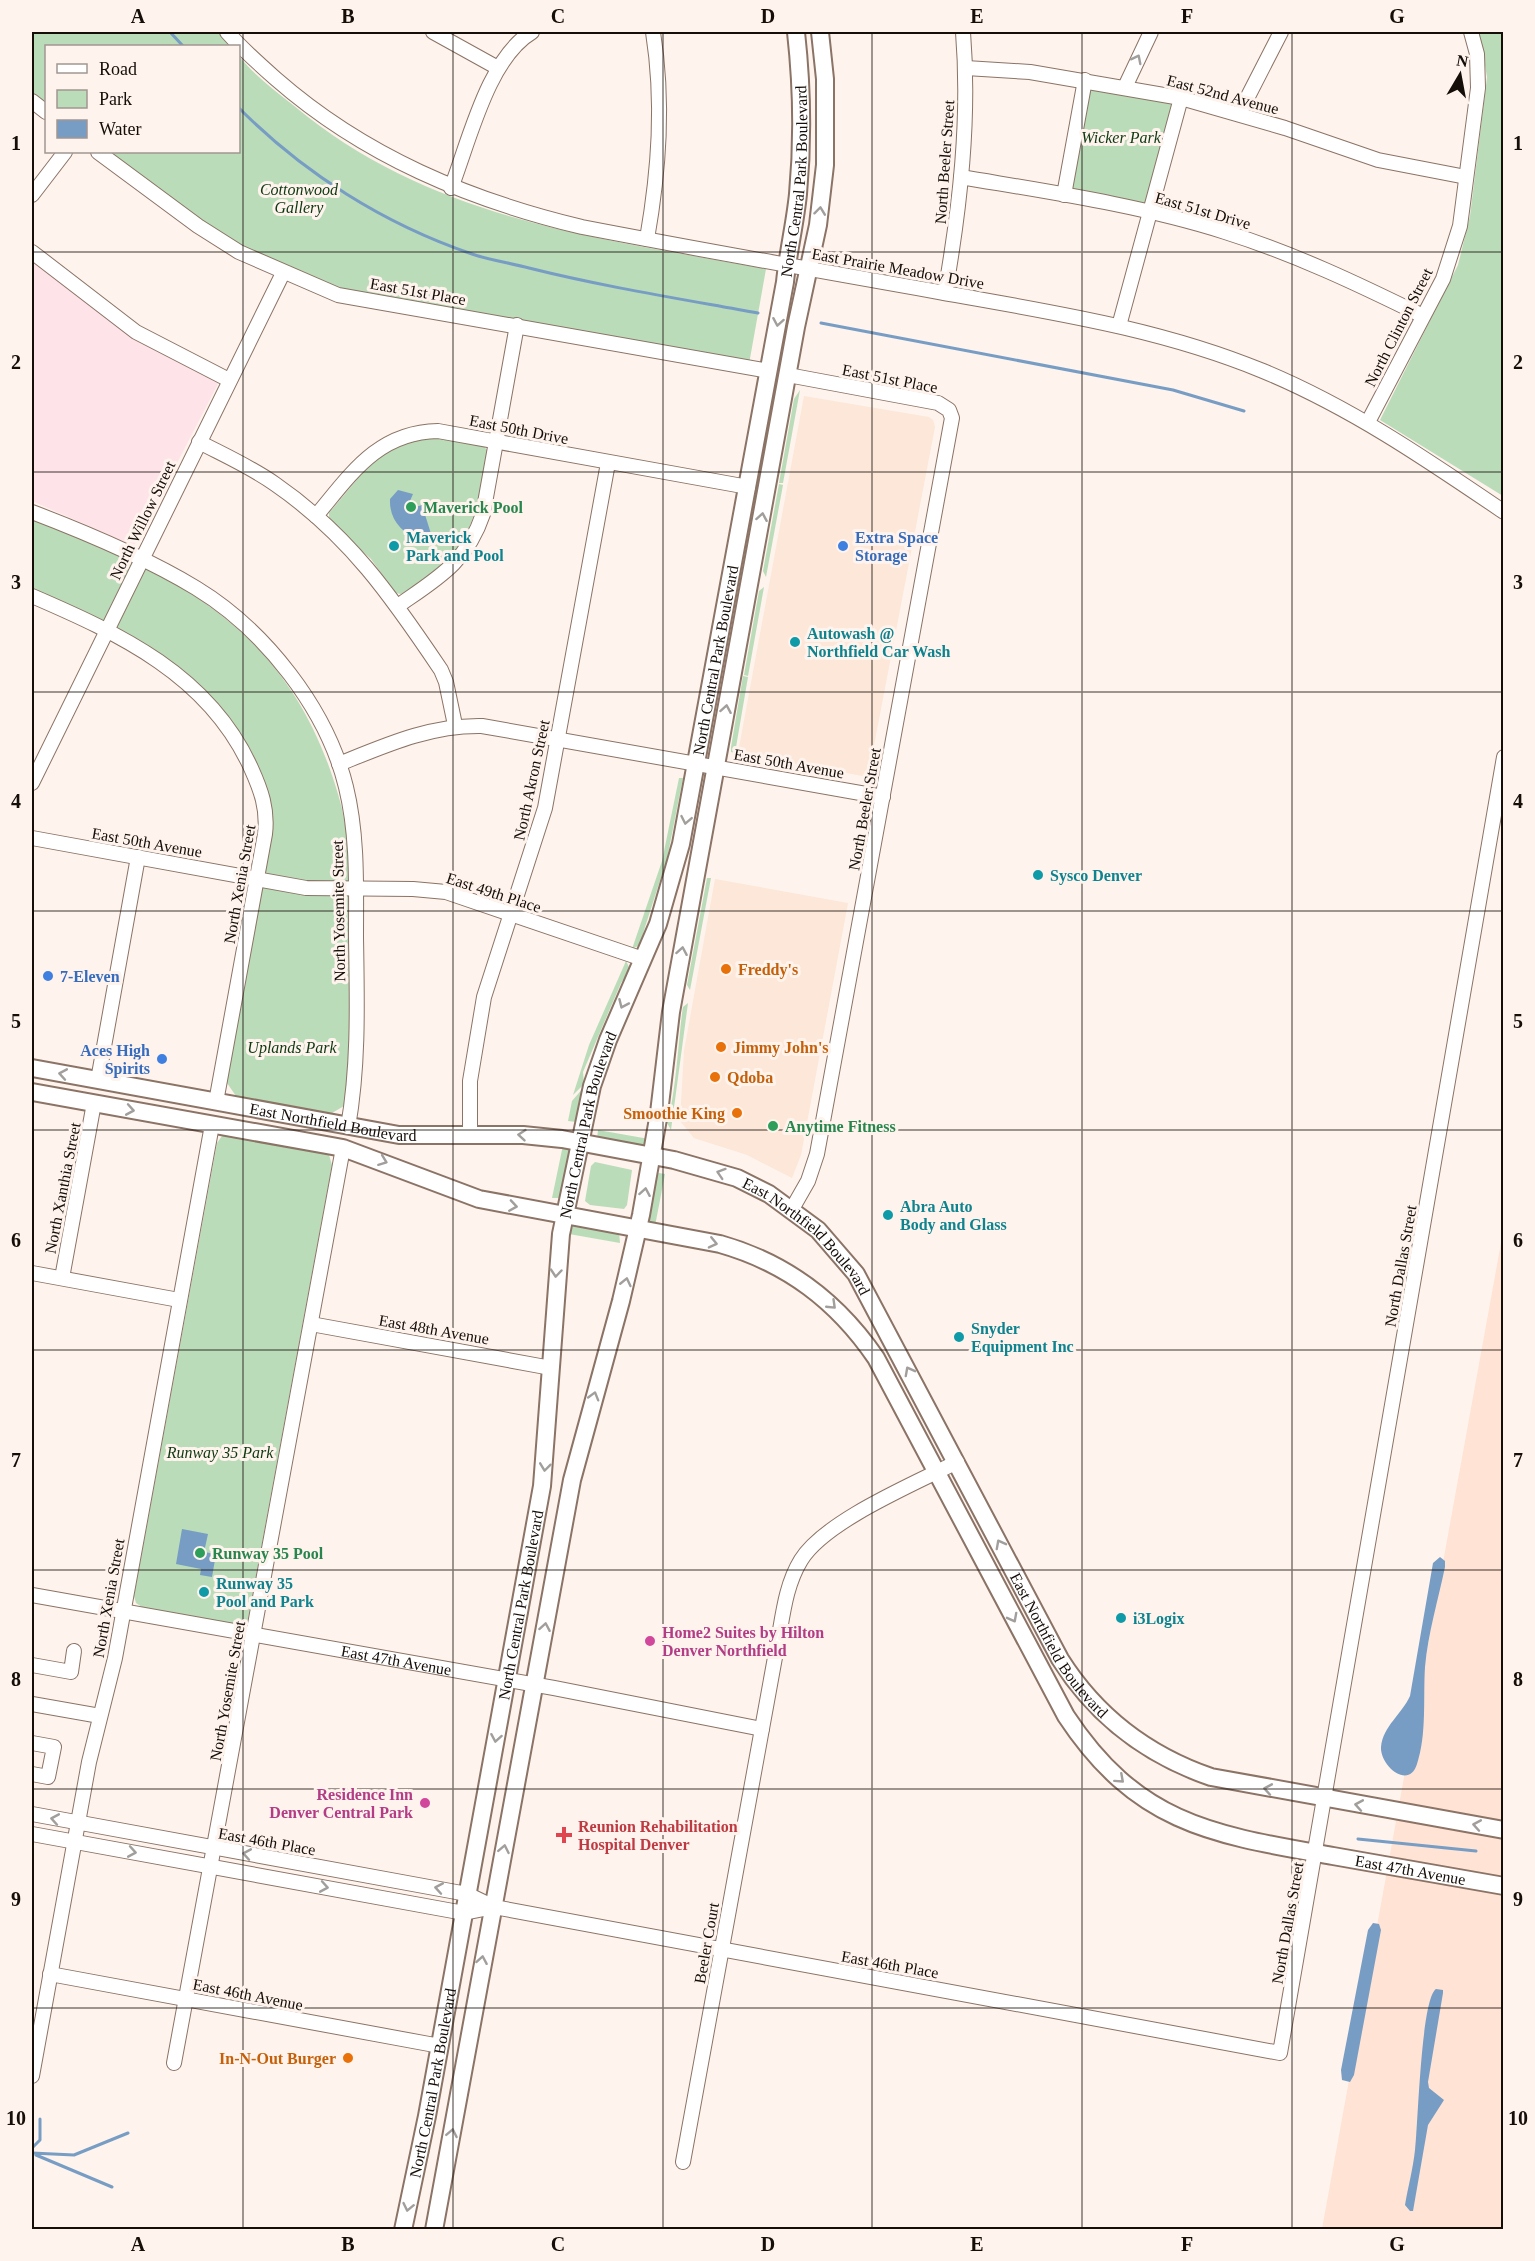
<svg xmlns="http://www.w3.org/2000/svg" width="1535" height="2261" font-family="'Times New Roman',serif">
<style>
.commercial{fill:#fce7d8}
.built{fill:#ffe3d4}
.education{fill:#fee4e9}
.green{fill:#badcb9}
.water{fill:#779dc4}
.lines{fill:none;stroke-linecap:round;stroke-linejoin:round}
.stream{stroke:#779dc4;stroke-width:3}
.minor-casing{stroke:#8b7366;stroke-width:16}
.major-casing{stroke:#8b7366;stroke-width:20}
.minor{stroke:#fff;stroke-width:14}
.major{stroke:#fff;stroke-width:16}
.oneway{stroke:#a19e9c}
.grid{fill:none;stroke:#150d08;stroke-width:1.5;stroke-opacity:0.55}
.leisure-dot{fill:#2e9e5b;stroke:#fef3ed;stroke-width:2}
.culture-dot{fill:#0f9aa8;stroke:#fef3ed;stroke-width:2}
.shop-dot{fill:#3f7fe0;stroke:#fef3ed;stroke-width:2}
.food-dot{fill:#e8710a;stroke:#fef3ed;stroke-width:2}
.hotel-dot{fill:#d1479c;stroke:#fef3ed;stroke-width:2}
.health-dot{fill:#e0444e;stroke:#fef3ed;stroke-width:2}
.labels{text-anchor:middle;stroke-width:6;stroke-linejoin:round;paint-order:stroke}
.street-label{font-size:16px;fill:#150d08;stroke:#fef3ed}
.park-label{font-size:16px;font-style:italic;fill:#0c3810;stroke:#fef3ed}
.leisure-label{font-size:16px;font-weight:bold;fill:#27864d;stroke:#fef3ed;text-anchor:start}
.culture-label{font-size:16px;font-weight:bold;fill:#0d838f;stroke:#fef3ed;text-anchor:start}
.shop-label{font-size:16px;font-weight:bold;fill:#366cbe;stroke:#fef3ed;text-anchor:start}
.food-label{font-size:16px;font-weight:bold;fill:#c56008;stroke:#fef3ed;text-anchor:start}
.hotel-label{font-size:16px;font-weight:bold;fill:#b23c85;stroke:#fef3ed;text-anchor:start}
.health-label{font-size:16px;font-weight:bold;fill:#be3a42;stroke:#fef3ed;text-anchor:start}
.neatline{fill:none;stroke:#150d08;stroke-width:2}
.grid-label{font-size:20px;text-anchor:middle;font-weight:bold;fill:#150d08}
</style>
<rect width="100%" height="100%" fill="#fef3ed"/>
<path class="commercial" d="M 804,396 L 929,417 L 933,420 L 935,427 L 868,777 L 738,753 Z
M 715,879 L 848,903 L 801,1155 L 792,1178 L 747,1155 L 694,1138 L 680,1121 L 684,1051 Z"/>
<path class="built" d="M 1503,1232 L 1503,2229 L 1322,2229 Z"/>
<path class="education" d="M 32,262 L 135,340 L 219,382 L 134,546 L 32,501 Z"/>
<path class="green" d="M 32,32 L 218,32 L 230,46 L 46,46 L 46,106 L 32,95 Z
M 1479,32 L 1503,32 L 1503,496 L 1380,420 L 1458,265 L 1470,216 L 1487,77 Z
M 239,56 C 254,75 274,90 293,105 C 432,221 596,237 766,269 L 749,364 L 336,291 L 246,252 L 105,152 L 238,152 Z
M 1087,84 L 1178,100 L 1147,204 L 1066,189 Z
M 800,390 L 783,483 L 779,483 L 794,399 Z
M 424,436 L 482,444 L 487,450 C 480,493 476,533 444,565 C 432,577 415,585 401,594 L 395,593 L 371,559 L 329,521 L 329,513 L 370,464 L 385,451 Z
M 779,484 L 783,485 L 766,577 L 763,571 Z
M 32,519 C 56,526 80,538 103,548 C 223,599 300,665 338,794 C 353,843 349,896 349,947 C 350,1000 353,1053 344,1106 L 332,1113 L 236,1096 L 227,1083 C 238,1020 249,958 259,895 C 263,875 273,843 271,823 C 269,795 259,771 246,747 C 201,661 116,626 32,590 Z
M 764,587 L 748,676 L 744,675 L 759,591 Z
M 743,676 L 748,677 L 735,753 L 731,752 L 731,747 Z
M 679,778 L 683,778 L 667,859 L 645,927 L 640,945 L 632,949 L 662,861 Z
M 707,878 L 711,878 L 690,990 L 687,985 Z
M 626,961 L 630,969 L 621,983 L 583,1072 L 584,1084 L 573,1095 L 589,1045 Z
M 688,1003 L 671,1130 L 666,1121 C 675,1111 679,1030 683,1007 Z
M 584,1087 L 577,1122 L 568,1121 L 572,1101 Z
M 598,1130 L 649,1139 L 646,1148 L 597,1139 Z
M 230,1133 L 321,1150 L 329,1155 L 332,1165 L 248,1619 L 239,1625 L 142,1607 L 136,1603 L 134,1596 L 217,1143 L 222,1136 Z
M 563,1145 L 572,1150 L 561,1198 L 552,1198 Z
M 595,1162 L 632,1170 L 627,1205 L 624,1209 L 590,1205 L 585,1201 L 591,1166 Z
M 659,1173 L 665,1174 L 655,1226 L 648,1224 L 647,1219 L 655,1175 Z
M 574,1224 L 619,1232 L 620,1243 L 569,1234 Z"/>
<path class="water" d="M 398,490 L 413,494 L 406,510 L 422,505 L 432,537 L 419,541 C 402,532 389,520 390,499 Z
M 182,1529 L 208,1534 L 204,1552 L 216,1554 L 212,1577 L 200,1575 L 201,1569 L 176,1564 Z
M 1440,1557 L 1445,1561 L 1445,1567 C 1438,1600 1428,1634 1425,1667 C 1423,1698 1427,1734 1417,1764 C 1409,1790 1380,1766 1381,1747 C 1383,1726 1402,1714 1410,1696 L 1433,1563 Z
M 1373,1923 L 1379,1924 L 1381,1930 L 1354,2075 L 1350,2082 L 1342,2080 L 1341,2070 L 1368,1930 Z
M 1436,1989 L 1443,1990 L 1443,1993 L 1428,2082 L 1429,2088 L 1444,2100 L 1428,2125 L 1413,2211 L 1410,2211 L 1405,2205 C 1408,2187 1413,2169 1415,2150 C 1418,2126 1421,1999 1436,1989 Z"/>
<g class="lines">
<path class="stream" d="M 170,32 L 183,46
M 238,107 C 303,173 384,224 472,254 C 490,260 510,263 529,268 C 605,287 681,299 758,313
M 821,323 L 1173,390 L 1244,411
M 1358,1839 L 1476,1851
M 32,2148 L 40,2140 L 40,2119
M 32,2153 L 74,2155 L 128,2133
M 36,2155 L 112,2187"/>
<defs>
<g id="minor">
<path d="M 227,32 C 242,49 259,64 276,79 C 364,156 469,200 582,227 C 701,250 820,271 939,292 C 1049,312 1159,328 1263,371 C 1350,407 1426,459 1504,512"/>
<path d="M 433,32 L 498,68"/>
<path d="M 966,68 L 1030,72 L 1181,98 L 1285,128 L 1378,160 L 1466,177"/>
<path d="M 1125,87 L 1151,32"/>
<path d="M 32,101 L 46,112"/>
<path d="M 1239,114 L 1281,32"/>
<path d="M 98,152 L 198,226 L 239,252 L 338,295 L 769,371"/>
<path d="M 961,177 C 1049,192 1140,205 1225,232 C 1295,254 1358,284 1423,316"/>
<path d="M 451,188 C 469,142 488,58 532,32"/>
<path d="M 32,195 L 65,152"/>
<path d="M 1064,195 L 1085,80"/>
<path d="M 647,239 C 659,170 664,102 653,32"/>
<path d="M 32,252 L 136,332 L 229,380"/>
<path d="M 945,293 C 960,207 970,119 963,32"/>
<path d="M 1119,326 L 1181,98"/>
<path d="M 788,375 L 938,403 L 949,410 L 952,418 L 817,1154 L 808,1181 L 792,1209"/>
<path d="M 1368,422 L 1443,279 L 1460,226 L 1478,88 L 1477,54 L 1471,32"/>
<path d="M 199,442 C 224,455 251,467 275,484 C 349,535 392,597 441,670 L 446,682 L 455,725"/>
<path d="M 32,512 C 87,533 145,557 196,588 C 265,630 327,709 346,787 C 358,836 356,887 356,937 C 357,1001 359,1064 348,1127"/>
<path d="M 316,516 C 351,474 378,432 438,431 L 748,487"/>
<path d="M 32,596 C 120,634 209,675 251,768 C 261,790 268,809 265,834 L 216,1102"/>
<path d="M 399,605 C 438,578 467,562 483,514 L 517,325"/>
<path d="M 339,764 C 386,745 430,725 482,726 L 883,797"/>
<path d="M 32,783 L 283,273"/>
<path d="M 32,838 L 306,888 L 413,889 L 446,892 L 643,959"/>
<path d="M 98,1080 L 138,857"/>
<path d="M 470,1135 L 470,1081 L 484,997 L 545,808 L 608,463"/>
<path d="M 32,1273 L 179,1300"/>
<path d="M 62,1278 L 94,1103"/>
<path d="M 311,1324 L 551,1368"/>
<path id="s1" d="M 32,1595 L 554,1688 L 762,1729"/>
<path d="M 32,1665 L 71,1672 L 74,1651"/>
<path d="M 32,1704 L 100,1716"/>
<path d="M 32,1743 L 54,1747 L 48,1777 L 32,1774"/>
<path d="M 32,1814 L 467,1894 L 494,1907 L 1280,2053 L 1504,757"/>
<path d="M 32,1834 L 464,1913 L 494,1907"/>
<path d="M 50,1974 L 440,2046"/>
<path d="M 174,2063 L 343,1148"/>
<path d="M 32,2076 L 89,1762 L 115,1658 L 212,1125"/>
<path d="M 683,2162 L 780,1630 C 784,1606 788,1581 801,1560 C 825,1521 914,1484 957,1462"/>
</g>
<g id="major">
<path id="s2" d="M 32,1068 L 399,1135 L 523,1135 L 562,1139 L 674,1160 L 737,1178 L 769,1194 L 818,1230 L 856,1274 L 1060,1659 C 1096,1716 1147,1755 1211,1777 L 1504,1830"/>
<path id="s3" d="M 32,1092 L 343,1148 L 479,1199 L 720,1244 C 787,1263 837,1301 876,1358 L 1066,1716 C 1138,1825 1214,1835 1333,1856 C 1390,1866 1447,1876 1504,1886"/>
<path id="s4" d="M 403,2230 L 427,2116 L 542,1486 L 561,1234 L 592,1086 L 608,1040 L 658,924 L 681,844 L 785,282 C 788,252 795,224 798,194 C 803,140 802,86 796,32"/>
<path d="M 434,2230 L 572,1480 L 621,1301 L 641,1215 L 659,1113 L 671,1012 L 796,327 L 818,225 L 825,165 L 825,79 L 820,32"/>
</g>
</defs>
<use href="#minor" class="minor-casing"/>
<use href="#major" class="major-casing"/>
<use href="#minor" class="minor"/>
<use href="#major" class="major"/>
</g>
<defs><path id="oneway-chevron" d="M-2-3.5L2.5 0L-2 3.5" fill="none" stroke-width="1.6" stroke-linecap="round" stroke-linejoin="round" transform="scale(1.5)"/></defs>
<g class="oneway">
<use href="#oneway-chevron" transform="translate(1137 59) rotate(-63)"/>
<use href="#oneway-chevron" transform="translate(820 211) rotate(-83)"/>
<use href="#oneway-chevron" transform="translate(778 322) rotate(100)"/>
<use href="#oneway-chevron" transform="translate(762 517) rotate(-80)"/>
<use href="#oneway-chevron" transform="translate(726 709) rotate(-80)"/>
<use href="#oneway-chevron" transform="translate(686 820) rotate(101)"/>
<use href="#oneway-chevron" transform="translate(682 951) rotate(-80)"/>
<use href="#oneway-chevron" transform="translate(623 1004) rotate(114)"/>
<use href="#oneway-chevron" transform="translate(63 1074) rotate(-170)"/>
<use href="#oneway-chevron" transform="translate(130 1110) rotate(10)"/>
<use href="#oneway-chevron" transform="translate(522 1135) rotate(-175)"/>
<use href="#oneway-chevron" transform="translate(383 1161) rotate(21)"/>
<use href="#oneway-chevron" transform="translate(721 1173) rotate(-162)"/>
<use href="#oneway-chevron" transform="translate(645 1192) rotate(-80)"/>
<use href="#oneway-chevron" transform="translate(513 1206) rotate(9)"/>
<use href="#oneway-chevron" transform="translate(713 1243) rotate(13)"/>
<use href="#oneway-chevron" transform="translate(556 1273) rotate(95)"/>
<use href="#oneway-chevron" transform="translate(626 1282) rotate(-77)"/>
<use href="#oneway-chevron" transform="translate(832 1305) rotate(44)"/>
<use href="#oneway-chevron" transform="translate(909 1371) rotate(-118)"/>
<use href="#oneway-chevron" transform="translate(594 1396) rotate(-74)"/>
<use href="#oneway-chevron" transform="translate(545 1467) rotate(97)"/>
<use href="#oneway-chevron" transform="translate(1000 1544) rotate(-118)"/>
<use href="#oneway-chevron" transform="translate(1013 1618) rotate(62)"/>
<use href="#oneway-chevron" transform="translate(545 1627) rotate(-80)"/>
<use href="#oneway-chevron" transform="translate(496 1738) rotate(100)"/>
<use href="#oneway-chevron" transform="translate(1120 1779) rotate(42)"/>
<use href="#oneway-chevron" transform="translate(1268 1789) rotate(-170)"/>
<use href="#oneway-chevron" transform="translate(1359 1805) rotate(-170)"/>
<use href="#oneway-chevron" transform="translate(55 1819) rotate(-170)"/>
<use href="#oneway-chevron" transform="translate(1477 1825) rotate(-170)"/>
<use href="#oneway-chevron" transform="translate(504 1849) rotate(-79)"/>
<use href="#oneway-chevron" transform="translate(132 1852) rotate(10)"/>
<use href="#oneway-chevron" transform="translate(247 1854) rotate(-170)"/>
<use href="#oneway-chevron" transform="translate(324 1887) rotate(10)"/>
<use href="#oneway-chevron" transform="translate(439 1888) rotate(-170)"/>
<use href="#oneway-chevron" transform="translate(482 1960) rotate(-80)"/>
<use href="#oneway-chevron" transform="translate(452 2133) rotate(-79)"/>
<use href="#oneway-chevron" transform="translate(408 2207) rotate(102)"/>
</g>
<path class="grid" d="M 243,32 L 243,2230M 453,32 L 453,2230M 663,32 L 663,2230M 872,32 L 872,2230M 1082,32 L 1082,2230M 1292,32 L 1292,2230M 32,252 L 1504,252M 32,472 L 1504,472M 32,692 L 1504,692M 32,911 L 1504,911M 32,1130 L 1504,1130M 32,1350 L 1504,1350M 32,1570 L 1504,1570M 32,1789 L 1504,1789M 32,2008 L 1504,2008"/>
<g class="leisure-dot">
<circle cx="411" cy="507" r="6"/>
<circle cx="773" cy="1126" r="6"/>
<circle cx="200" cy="1553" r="6"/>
</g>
<g class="culture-dot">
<circle cx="394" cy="546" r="6"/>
<circle cx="795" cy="642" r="6"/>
<circle cx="1038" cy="875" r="6"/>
<circle cx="888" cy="1215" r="6"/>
<circle cx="959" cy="1337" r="6"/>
<circle cx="204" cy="1592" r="6"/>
<circle cx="1121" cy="1618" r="6"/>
</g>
<g class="shop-dot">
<circle cx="843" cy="546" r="6"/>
<circle cx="48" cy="976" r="6"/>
<circle cx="162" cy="1059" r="6"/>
</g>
<g class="food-dot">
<circle cx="726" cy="969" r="6"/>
<circle cx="721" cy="1047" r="6"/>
<circle cx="715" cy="1077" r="6"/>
<circle cx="737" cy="1113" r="6"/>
<circle cx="348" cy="2058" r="6"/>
</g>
<g class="hotel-dot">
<circle cx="650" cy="1641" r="6"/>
<circle cx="425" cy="1803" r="6"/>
</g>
<path class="health-dot" d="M561 1826h6v6h6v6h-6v6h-6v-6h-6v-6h6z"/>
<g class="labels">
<g class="street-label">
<text transform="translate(1223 94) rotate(15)" y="6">East 52nd Avenue</text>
<text transform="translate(944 162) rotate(-86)" y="6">North Beeler Street</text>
<text dy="6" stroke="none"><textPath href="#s4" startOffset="2092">North Central Park Boulevard</textPath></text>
<text transform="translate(1203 210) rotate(16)" y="6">East 51st Drive</text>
<text transform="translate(898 268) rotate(10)" y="6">East Prairie Meadow Drive</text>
<text transform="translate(418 291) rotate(10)" y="6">East 51st Place</text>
<text transform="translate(1398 327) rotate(-63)" y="6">North Clinton Street</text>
<text transform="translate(890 378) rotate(11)" y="6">East 51st Place</text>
<text transform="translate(519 429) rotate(11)" y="6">East 50th Drive</text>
<text transform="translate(142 520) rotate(-64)" y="6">North Willow Street</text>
<text dy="6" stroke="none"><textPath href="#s4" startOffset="1606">North Central Park Boulevard</textPath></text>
<text transform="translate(789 763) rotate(10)" y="6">East 50th Avenue</text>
<text transform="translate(531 780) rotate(-78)" y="6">North Akron Street</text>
<text transform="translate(864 809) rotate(-80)" y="6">North Beeler Street</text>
<text transform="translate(147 842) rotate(10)" y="6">East 50th Avenue</text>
<text transform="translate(239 884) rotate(-80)" y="6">North Xenia Street</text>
<text transform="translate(494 892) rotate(18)" y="6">East 49th Place</text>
<text transform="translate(338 911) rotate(-91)" y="6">North Yosemite Street</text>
<text dy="6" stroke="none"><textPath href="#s2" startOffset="306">East Northfield Boulevard</textPath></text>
<text dy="6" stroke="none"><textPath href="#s4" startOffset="1122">North Central Park Boulevard</textPath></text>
<text transform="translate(62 1188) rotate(-79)" y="6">North Xanthia Street</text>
<text dy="6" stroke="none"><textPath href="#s2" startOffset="808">East Northfield Boulevard</textPath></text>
<text transform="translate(1400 1266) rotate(-80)" y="6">North Dallas Street</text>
<text transform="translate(434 1329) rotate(10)" y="6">East 48th Avenue</text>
<text transform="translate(108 1598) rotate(-80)" y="6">North Xenia Street</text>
<text dy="6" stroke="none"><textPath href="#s4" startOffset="636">North Central Park Boulevard</textPath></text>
<text dy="6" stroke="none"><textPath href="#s2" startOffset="1294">East Northfield Boulevard</textPath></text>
<text dy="6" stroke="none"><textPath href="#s1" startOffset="370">East 47th Avenue</textPath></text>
<text transform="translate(227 1691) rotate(-80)" y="6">North Yosemite Street</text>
<text transform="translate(267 1841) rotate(10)" y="6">East 46th Place</text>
<text dy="6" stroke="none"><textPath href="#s3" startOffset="1701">East 47th Avenue</textPath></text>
<text transform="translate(1287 1923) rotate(-80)" y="6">North Dallas Street</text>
<text transform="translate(706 1943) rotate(-80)" y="6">Beeler Court</text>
<text transform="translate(890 1964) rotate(10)" y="6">East 46th Place</text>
<text transform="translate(248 1994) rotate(11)" y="6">East 46th Avenue</text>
<text dy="6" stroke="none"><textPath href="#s4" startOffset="150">North Central Park Boulevard</textPath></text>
</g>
<g class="park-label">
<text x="1121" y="143">Wicker Park</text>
<text x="299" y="195">Cottonwood<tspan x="299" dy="18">Gallery</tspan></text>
<text x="292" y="1053">Uplands Park</text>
<text x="220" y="1458">Runway 35 Park</text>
</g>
<g class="leisure-label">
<text x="423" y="513">Maverick Pool</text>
<text x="785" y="1132">Anytime Fitness</text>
<text x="212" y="1559">Runway 35 Pool</text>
</g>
<g class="culture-label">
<text x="406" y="543">Maverick<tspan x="406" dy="18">Park and Pool</tspan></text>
<text x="807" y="639">Autowash @<tspan x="807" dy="18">Northfield Car Wash</tspan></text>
<text x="1050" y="881">Sysco Denver</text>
<text x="900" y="1212">Abra Auto<tspan x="900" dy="18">Body and Glass</tspan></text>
<text x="971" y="1334">Snyder<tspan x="971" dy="18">Equipment Inc</tspan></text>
<text x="216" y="1589">Runway 35<tspan x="216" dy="18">Pool and Park</tspan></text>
<text x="1133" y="1624">i3Logix</text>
</g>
<g class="shop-label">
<text x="855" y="543">Extra Space<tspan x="855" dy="18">Storage</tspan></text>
<text x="60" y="982">7-Eleven</text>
<text x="150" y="1056" text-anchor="end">Aces High<tspan x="150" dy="18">Spirits</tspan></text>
</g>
<g class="food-label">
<text x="738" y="975">Freddy's</text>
<text x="733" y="1053">Jimmy John's</text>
<text x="727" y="1083">Qdoba</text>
<text x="725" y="1119" text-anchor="end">Smoothie King</text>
<text x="336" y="2064" text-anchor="end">In-N-Out Burger</text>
</g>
<g class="hotel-label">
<text x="662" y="1638">Home2 Suites by Hilton<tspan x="662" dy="18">Denver Northfield</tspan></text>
<text x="413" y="1800" text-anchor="end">Residence Inn<tspan x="413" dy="18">Denver Central Park</tspan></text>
</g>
<g class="health-label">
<text x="578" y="1832">Reunion Rehabilitation<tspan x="578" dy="18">Hospital Denver</tspan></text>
</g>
</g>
<rect width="1535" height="2261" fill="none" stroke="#fef3ed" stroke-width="66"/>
<rect x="45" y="45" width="195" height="108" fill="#fef3ed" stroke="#a19791" stroke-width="1.5"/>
<rect x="57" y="64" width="30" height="9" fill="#ffffff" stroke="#a19791" stroke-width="1.5"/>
<text x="99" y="75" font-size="18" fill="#150d08">Road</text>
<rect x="57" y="90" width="30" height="18" fill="#badcb9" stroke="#a19791" stroke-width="1.5"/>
<text x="99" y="105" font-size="18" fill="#150d08">Park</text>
<rect x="57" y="120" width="30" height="18" fill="#779dc4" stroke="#a19791" stroke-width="1.5"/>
<text x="99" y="135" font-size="18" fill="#150d08">Water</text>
<g transform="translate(1460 75) rotate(10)" stroke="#fef3ed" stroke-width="4.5" paint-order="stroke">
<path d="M0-4.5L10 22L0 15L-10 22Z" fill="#150d08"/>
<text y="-9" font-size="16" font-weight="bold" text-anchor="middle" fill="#150d08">N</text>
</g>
<rect x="33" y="33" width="1469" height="2195" class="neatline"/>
<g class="grid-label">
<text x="138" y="23">A</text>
<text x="348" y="23">B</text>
<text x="558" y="23">C</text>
<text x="768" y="23">D</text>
<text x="977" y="23">E</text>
<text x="1187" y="23">F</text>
<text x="1397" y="23">G</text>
<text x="16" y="150">1</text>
<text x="1518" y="150">1</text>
<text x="16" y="369">2</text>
<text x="1518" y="369">2</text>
<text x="16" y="589">3</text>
<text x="1518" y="589">3</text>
<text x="16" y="808">4</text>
<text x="1518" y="808">4</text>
<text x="16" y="1028">5</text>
<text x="1518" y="1028">5</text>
<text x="16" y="1247">6</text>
<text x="1518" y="1247">6</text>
<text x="16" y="1467">7</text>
<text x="1518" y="1467">7</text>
<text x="16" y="1686">8</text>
<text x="1518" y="1686">8</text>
<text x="16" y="1906">9</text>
<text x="1518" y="1906">9</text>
<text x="16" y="2125">10</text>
<text x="1518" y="2125">10</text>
<text x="138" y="2251">A</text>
<text x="348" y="2251">B</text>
<text x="558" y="2251">C</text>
<text x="768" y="2251">D</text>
<text x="977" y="2251">E</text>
<text x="1187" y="2251">F</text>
<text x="1397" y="2251">G</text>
</g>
</svg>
